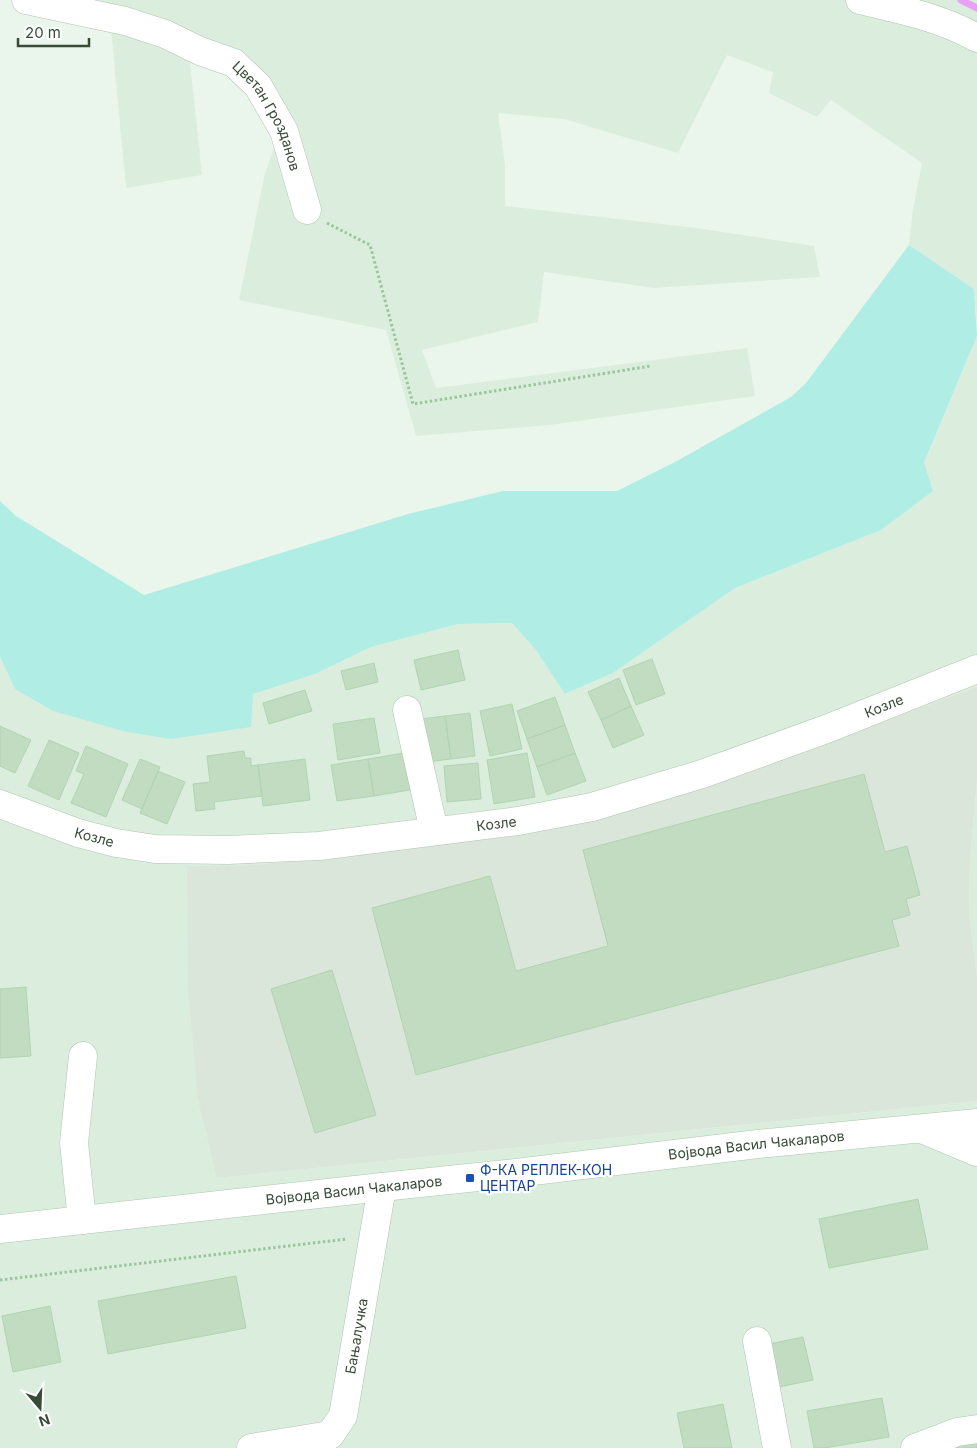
<svg xmlns="http://www.w3.org/2000/svg" width="977" height="1448" font-family="Inter,sans-serif">
<style>
.residential{fill:#dbeedd}
.industrial{fill:#dbe6db}
.green{fill:#b0ede4}
.lines{fill:none;stroke-linecap:round;stroke-linejoin:round}
.stream{stroke:#e7a2f6;stroke-width:7}
.building{fill:#c1dcc1;stroke:#b0d4b1}
.minor-casing{stroke:#aec5b0;stroke-width:29}
.path{stroke:#9bc59d;stroke-width:3;stroke-dasharray:2.5 2.5;stroke-linecap:butt}
.minor{stroke:#fff;stroke-width:28}
.transit-dot{fill:#1a4fb4;stroke:#fff;stroke-width:2}
.labels{text-anchor:middle;stroke-width:4.5;stroke-linejoin:round;paint-order:stroke}
.street-label{font-size:14px;fill:#374b37;stroke:#fff}
.transit-label{font-size:14px;fill:#164399;stroke:#fff;text-anchor:start}
</style>
<rect width="100%" height="100%" fill="#eaf6eb"/>
<path class="residential" d="M 26,0 L 977,0 L 977,328 L 974,289 L 909,245 L 913,209 L 922,163 L 831,100 L 817,117 L 769,93 L 773,72 L 727,55 L 678,153 L 564,119 L 498,113 L 505,164 L 505,206 L 696,228 L 814,246 L 820,277 L 654,288 L 544,272 L 538,322 L 422,350 L 436,388 L 747,348 L 755,396 L 550,425 L 416,436 L 386,330 L 239,300 L 265,173 L 279,135 L 262,86 L 188,44 L 202,175 L 126,188 L 110,18 Z
M 977,336 L 977,687 L 799,752 L 480,837 L 256,865 L 187,866 L 217,1178 L 977,1101 L 977,1448 L 0,1448 L 0,657 L 15,689 L 253,694 L 315,674 L 371,647 L 458,624 L 512,623 L 536,650 L 566,694 L 613,673 L 735,588 L 881,530 L 924,464 Z
M 977,780 L 977,976 L 969,914 L 970,860 Z"/>
<path class="industrial" d="M 977,687 L 977,780 L 970,860 L 969,914 L 977,976 L 977,1101 L 217,1178 L 198,1100 L 188,988 L 187,866 L 256,865 L 480,837 L 799,752 Z"/>
<path class="green" d="M 909,245 L 974,289 L 977,336 L 924,463 L 933,491 L 881,530 L 735,588 L 613,673 L 565,694 L 536,650 L 512,623 L 458,624 L 371,647 L 315,674 L 253,694 L 251,727 L 171,739 L 127,732 L 53,711 L 15,689 L 0,657 L 0,501 L 16,516 L 144,595 L 408,514 L 503,491 L 617,491 L 675,462 L 791,397 L 806,383 Z"/>
<g class="lines">
<path class="stream" d="M 961,0 L 977,8"/>
</g>
<path class="building" d="M 458,650 L 465,680 L 421,690 L 414,660 Z
M 652,659 L 665,694 L 636,705 L 623,670 Z
M 374,663 L 378,682 L 346,690 L 341,671 Z
M 619,678 L 631,706 L 601,720 L 588,692 Z
M 305,690 L 312,711 L 269,724 L 263,703 Z
M 555,697 L 565,725 L 527,739 L 517,711 Z
M 512,704 L 522,749 L 490,756 L 480,711 Z
M 631,706 L 644,735 L 613,748 L 601,720 Z
M 470,713 L 475,756 L 451,759 L 445,716 Z
M 445,716 L 451,759 L 427,762 L 421,719 Z
M 374,718 L 380,753 L 338,760 L 333,724 Z
M 565,725 L 575,753 L 537,767 L 527,739 Z
M 0,726 L 31,740 L 15,773 L 0,766 Z
M 49,740 L 79,753 L 59,800 L 28,786 Z
M 86,746 L 128,764 L 106,817 L 71,803 L 84,774 L 76,771 Z
M 244,751 L 245,758 L 251,758 L 251,766 L 258,765 L 262,796 L 214,802 L 215,809 L 196,811 L 193,784 L 210,782 L 207,756 Z
M 404,753 L 410,790 L 374,796 L 368,759 Z
M 527,753 L 535,797 L 494,804 L 487,760 Z
M 575,753 L 586,781 L 547,795 L 537,767 Z
M 140,759 L 160,767 L 142,809 L 122,800 Z
M 305,759 L 310,800 L 263,806 L 258,765 Z
M 368,759 L 374,796 L 337,801 L 331,765 Z
M 478,763 L 481,799 L 447,802 L 444,766 Z
M 158,771 L 185,782 L 167,824 L 140,813 Z
M 864,774 L 885,852 L 907,846 L 920,895 L 906,899 L 910,915 L 892,920 L 899,946 L 416,1075 L 372,908 L 490,876 L 516,971 L 608,946 L 583,850 Z
M 332,970 L 376,1115 L 315,1133 L 271,989 Z
M 26,987 L 31,1056 L 0,1058 L 0,989 Z
M 918,1199 L 928,1249 L 829,1268 L 819,1219 Z
M 236,1276 L 246,1328 L 108,1354 L 98,1301 Z
M 50,1306 L 61,1362 L 13,1372 L 2,1316 Z
M 803,1337 L 813,1380 L 774,1388 L 764,1345 Z
M 882,1398 L 889,1437 L 825,1448 L 814,1448 L 807,1411 Z
M 723,1404 L 732,1448 L 684,1448 L 677,1413 Z
M 977,1441 L 977,1448 L 940,1448 Z"/>
<g class="lines">
<defs>
<g id="minor">
<path id="s1" d="M 26,0 L 125,21 L 165,34 L 200,51 L 234,63 L 258,86 L 284,131 L 307,210"/>
<path d="M 860,0 C 900,9 941,18 977,38"/>
<path d="M 407,710 L 434,831"/>
<path id="s2" d="M 0,804 L 78,833 L 116,843 L 155,849 L 228,850 L 319,846 L 518,821 L 592,807 L 702,774 L 829,728 L 977,669"/>
<path d="M 922,1129 L 977,1152"/>
<path d="M 82,1220 L 74,1143 L 83,1056"/>
<path id="s3" d="M 0,1229 L 382,1187 L 516,1173 L 758,1144 L 977,1123"/>
<path d="M 757,1341 L 777,1448"/>
<path id="s4" d="M 251,1448 L 330,1435 L 343,1416 L 382,1187"/>
<path d="M 915,1448 L 957,1432 L 977,1429"/>
</g>
</defs>
<use href="#minor" class="minor-casing"/>
<path class="path" d="M 327,223 L 370,245 L 413,404 L 651,366
M 0,1280 L 347,1239"/>
<use href="#minor" class="minor"/>
</g>
<rect class="transit-dot" x="465" y="1173" width="10" height="10" rx="2.5"/>
<g class="labels">
<g class="street-label">
<text dy="5" stroke="none"><textPath href="#s1" startOffset="282">Цветан Грозданов</textPath></text>
<text dy="5" stroke="none"><textPath href="#s2" startOffset="911">Козле</textPath></text>
<text dy="5" stroke="none"><textPath href="#s2" startOffset="505">Козле</textPath></text>
<text dy="5" stroke="none"><textPath href="#s2" startOffset="100">Козле</textPath></text>
<text dy="5" stroke="none"><textPath href="#s3" startOffset="761">Војвода Васил Чакаларов</textPath></text>
<text dy="5" stroke="none"><textPath href="#s3" startOffset="356">Војвода Васил Чакаларов</textPath></text>
<text dy="5" stroke="none"><textPath href="#s4" startOffset="184">Бањалучка</textPath></text>
</g>
<g class="transit-label">
<text x="480" y="1175">Ф-КА РЕПЛЕК-КОН<tspan x="480" dy="16">ЦЕНТАР</tspan></text>
</g>
</g>
<g transform="translate(40 1408) rotate(161)" stroke="#ffffff" stroke-width="4" paint-order="stroke">
<path d="M0-4L9 19L0 12L-9 19Z" fill="#374b37"/>
<text y="-8" font-size="14" font-weight="bold" text-anchor="middle" fill="#374b37">N</text>
</g>
<path d="M18 38v8h71v-8" fill="none" stroke="#374b37" stroke-width="2.5"/>
<text x="25" y="38" font-size="15" fill="#374b37" stroke="#ffffff" stroke-width="4" paint-order="stroke">20 m</text>
</svg>
